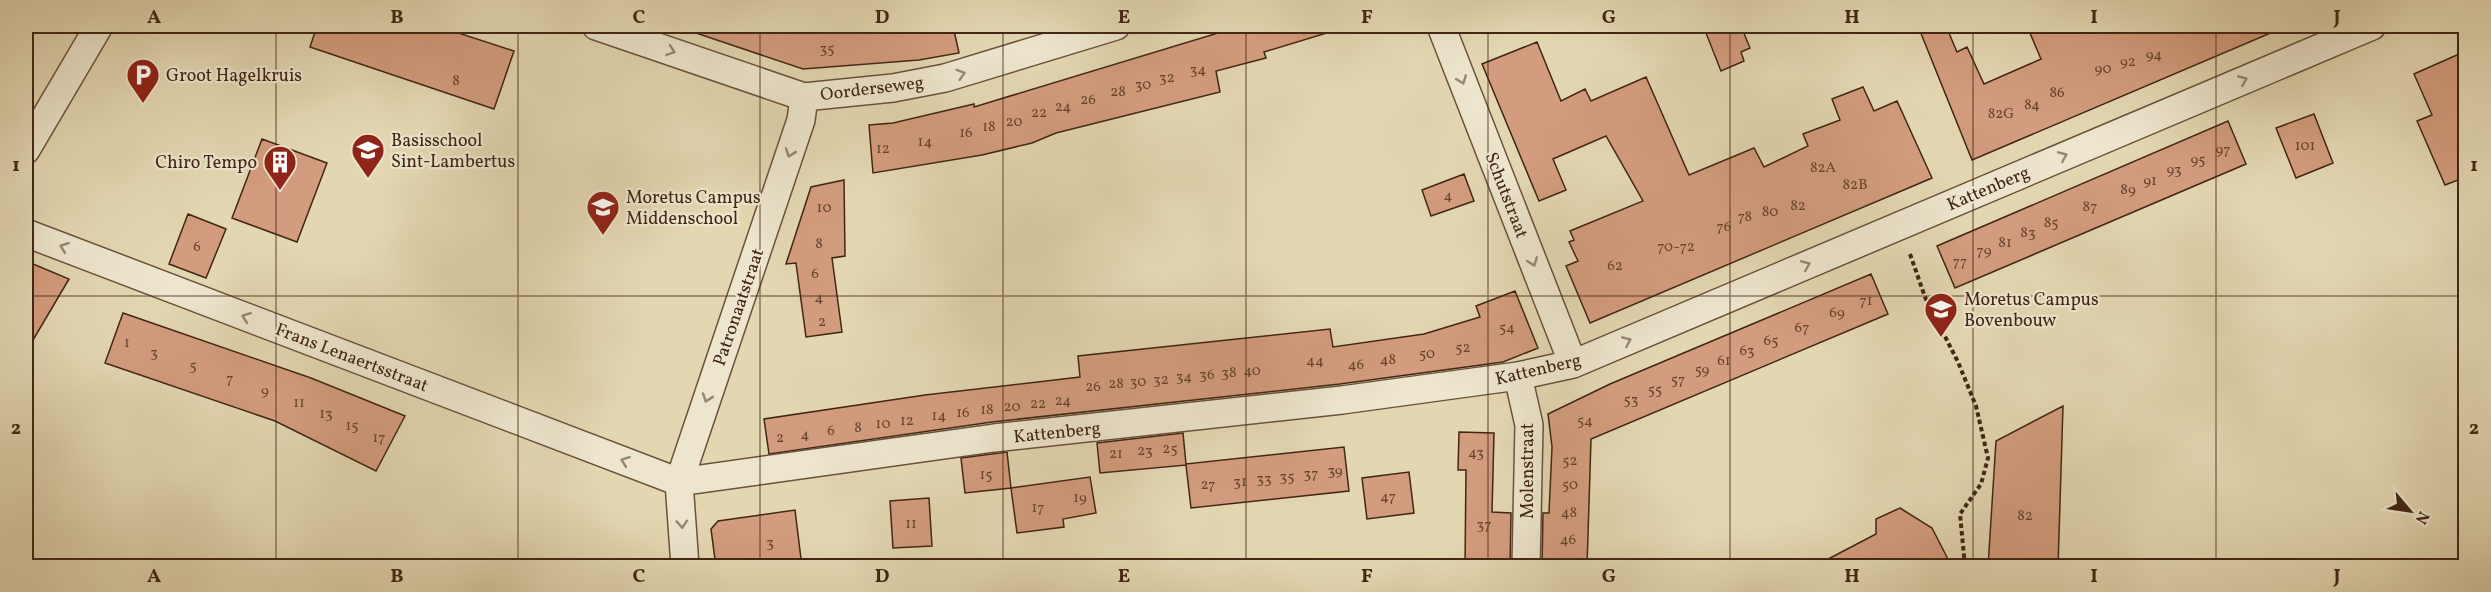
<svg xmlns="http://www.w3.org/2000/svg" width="2491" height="592" font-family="Vollkorn,serif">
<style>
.building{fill:#d39c7e;stroke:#412614;stroke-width:1.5}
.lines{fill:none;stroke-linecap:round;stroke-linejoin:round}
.street-casing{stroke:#6a523c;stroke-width:30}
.path{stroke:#412614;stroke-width:4;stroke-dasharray:4.5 3;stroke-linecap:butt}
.street{stroke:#ede5cd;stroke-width:27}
.oneway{stroke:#978670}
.grid{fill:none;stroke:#412614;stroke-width:1.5;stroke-opacity:0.55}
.labels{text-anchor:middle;stroke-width:4.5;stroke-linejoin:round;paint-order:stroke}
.number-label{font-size:15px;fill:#66442e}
.poi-label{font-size:18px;fill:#412614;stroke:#ede5cd;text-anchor:start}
.street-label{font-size:18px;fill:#412614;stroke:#ede5cd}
.neatline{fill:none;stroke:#412614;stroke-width:2}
.grid-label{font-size:20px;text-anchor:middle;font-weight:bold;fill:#412614}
</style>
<rect width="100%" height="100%" fill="#e3d7b2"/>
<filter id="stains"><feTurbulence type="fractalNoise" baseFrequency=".00333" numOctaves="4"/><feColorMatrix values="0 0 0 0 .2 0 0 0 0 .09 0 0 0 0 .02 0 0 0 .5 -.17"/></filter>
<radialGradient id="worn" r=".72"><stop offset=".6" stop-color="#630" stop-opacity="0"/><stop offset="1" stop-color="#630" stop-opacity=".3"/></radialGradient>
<path class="building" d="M 317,26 L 437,26 L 514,51 L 494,109 L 310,47 Z
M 684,26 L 803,26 L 813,29 L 852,26 L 953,26 L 959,53 L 919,60 L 803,69 L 684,29 Z
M 1241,26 L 1329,26 L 1330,32 L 1264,52 L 1266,58 L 1216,71 L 1220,92 L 1056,133 L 1032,143 L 982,155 L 873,173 L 869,125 L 893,123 L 974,104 L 974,107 Z
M 1723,26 L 1741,26 L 1750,48 L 1741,52 L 1744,61 L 1721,71 L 1706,33 Z
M 1918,26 L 1946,26 L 1957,52 L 1967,47 L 1984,84 L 2041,59 L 2027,26 L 2287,26 L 1972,160 Z
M 1537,42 L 1561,101 L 1585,89 L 1591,101 L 1646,77 L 1689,175 L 1754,148 L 1764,167 L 1808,146 L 1803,134 L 1840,120 L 1832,99 L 1863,87 L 1874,111 L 1897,101 L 1932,178 L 1590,323 L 1566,266 L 1578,261 L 1569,242 L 1574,240 L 1570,231 L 1643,201 L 1606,136 L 1553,159 L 1566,190 L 1539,201 L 1482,64 Z
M 2466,51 L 2466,177 L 2445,185 L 2417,121 L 2432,115 L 2414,74 Z
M 2314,114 L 2333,163 L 2296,178 L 2276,128 Z
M 2228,121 L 2246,164 L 1955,288 L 1937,246 Z
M 262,139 L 327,163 L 297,242 L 232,218 Z
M 1464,174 L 1474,201 L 1431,216 L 1422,190 Z
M 844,180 L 845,256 L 832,258 L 842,332 L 806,337 L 796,263 L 786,264 L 811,187 Z
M 188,214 L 226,229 L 206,278 L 169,264 Z
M 26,261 L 69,279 L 26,352 Z
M 1871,274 L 1888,314 L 1591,439 L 1587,567 L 1542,567 L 1543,513 L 1549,513 L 1552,447 L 1548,414 L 1610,384 Z
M 1515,291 L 1538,348 L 1503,362 L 1340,384 L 992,422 L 769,454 L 764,419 L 925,395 L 1080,377 L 1078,356 L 1330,329 L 1333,347 L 1424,334 L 1480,317 L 1476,306 Z
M 123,313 L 311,378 L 405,416 L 376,471 L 275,421 L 105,363 Z
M 2063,406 L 2058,567 L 1988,567 L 1996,441 Z
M 1459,432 L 1494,433 L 1492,512 L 1511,513 L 1510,567 L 1465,567 L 1466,470 L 1458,470 Z
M 1183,433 L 1186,464 L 1344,447 L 1349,491 L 1191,508 L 1186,465 L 1100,473 L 1097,443 Z
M 1007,452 L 1011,488 L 965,493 L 961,458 Z
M 1409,472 L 1414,513 L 1367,519 L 1362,478 Z
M 1090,477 L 1096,513 L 1063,519 L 1064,527 L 1017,533 L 1011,488 Z
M 929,498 L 932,546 L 893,548 L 890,501 Z
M 1900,508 L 1932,528 L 1952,567 L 1813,567 L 1876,534 L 1876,519 Z
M 795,510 L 802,567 L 716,567 L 711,529 L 718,521 Z"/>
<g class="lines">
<defs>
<path id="street" d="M 596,26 L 804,97 L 893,88 L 945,78 L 1116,26
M 1441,26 L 1573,364
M 26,150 L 99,26
M 26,233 L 679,482 L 994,438 L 1342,400 L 1518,376 L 1573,364 L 2372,26
M 1518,376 L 1529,425 L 1526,566
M 685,566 L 679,482 L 801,120 L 804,97"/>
</defs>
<use href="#street" class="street-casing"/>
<path class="path" d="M 1910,254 L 1925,297 L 1958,362 L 1976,406 L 1988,458 L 1981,484 L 1960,514 L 1965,566"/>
<use href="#street" class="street"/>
</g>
<defs><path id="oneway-chevron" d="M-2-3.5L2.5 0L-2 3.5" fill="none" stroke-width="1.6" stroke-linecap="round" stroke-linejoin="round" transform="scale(1.5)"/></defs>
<g class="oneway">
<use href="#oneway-chevron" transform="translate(671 51) rotate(19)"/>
<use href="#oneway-chevron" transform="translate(961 74) rotate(-17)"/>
<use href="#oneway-chevron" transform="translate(1462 80) rotate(69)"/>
<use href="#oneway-chevron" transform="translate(2243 80) rotate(-23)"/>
<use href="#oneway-chevron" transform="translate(790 153) rotate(109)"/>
<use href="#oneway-chevron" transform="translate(2063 156) rotate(-23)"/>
<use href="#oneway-chevron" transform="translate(64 247) rotate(-159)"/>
<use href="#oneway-chevron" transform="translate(1533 262) rotate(69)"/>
<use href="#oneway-chevron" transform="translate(1806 265) rotate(-23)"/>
<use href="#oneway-chevron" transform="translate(246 317) rotate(-159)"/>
<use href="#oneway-chevron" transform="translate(1627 341) rotate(-23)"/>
<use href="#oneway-chevron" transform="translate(707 398) rotate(109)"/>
<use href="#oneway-chevron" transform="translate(625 461) rotate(-159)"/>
<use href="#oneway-chevron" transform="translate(682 524) rotate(86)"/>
</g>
<path class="grid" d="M 276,26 L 276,566M 518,26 L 518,566M 760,26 L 760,566M 1003,26 L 1003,566M 1246,26 L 1246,566M 1488,26 L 1488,566M 1730,26 L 1730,566M 1973,26 L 1973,566M 2216,26 L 2216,566M 26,296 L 2466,296"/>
<defs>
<symbol id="parking-pin" viewBox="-11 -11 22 30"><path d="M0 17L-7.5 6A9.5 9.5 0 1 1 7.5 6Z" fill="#8f2418" stroke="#ede5cd"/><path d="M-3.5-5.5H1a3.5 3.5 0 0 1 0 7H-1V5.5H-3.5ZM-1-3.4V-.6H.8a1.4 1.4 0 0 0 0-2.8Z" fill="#fff"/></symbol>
<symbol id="school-pin" viewBox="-11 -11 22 30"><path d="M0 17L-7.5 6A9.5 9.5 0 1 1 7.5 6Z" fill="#8f2418" stroke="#ede5cd"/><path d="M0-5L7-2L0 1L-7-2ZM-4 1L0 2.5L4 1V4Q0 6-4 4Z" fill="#fff"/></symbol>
<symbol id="building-pin" viewBox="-11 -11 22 30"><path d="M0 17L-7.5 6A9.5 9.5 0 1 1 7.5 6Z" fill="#8f2418" stroke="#ede5cd"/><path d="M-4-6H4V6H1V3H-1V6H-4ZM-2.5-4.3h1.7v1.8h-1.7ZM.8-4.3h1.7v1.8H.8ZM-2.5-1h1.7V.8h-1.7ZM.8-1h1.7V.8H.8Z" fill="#fff"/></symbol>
</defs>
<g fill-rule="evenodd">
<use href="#parking-pin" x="124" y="56" width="38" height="52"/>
<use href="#school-pin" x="349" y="131" width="38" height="52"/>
<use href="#building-pin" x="261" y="143" width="38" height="52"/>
<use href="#school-pin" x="584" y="188" width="38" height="52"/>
<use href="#school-pin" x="1922" y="290" width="38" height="52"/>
</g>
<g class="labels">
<g class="number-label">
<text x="827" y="53">35</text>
<text x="2154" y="59">94</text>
<text x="2128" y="66">92</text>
<text x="2103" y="73">90</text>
<text x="1198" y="74">34</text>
<text x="1167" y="82">32</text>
<text x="456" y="85">8</text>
<text x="1143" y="89">30</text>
<text x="1118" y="96">28</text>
<text x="2057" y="97">86</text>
<text x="1088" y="104">26</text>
<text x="2032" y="109">84</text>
<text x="1063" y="111">24</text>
<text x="1039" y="117">22</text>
<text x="2001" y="118">82G</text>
<text x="1014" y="126">20</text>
<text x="989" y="131">18</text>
<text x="966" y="137">16</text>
<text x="925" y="146">14</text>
<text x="2305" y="150">101</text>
<text x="883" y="153">12</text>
<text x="2223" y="154">97</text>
<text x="2198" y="164">95</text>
<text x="1823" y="172">82A</text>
<text x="2174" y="174">93</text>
<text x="2150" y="185">91</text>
<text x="1855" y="189">82B</text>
<text x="2128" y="194">89</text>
<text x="1448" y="200">4</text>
<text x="1798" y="210">82</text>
<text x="2090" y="211">87</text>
<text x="824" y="212">10</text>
<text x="1770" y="216">80</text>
<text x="1745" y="221">78</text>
<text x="2051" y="227">85</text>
<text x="1724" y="231">76</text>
<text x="2028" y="237">83</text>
<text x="2005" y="247">81</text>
<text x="819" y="248">8</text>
<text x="197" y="251">6</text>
<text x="1676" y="251">70-72</text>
<text x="1984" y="255">79</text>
<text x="1960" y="266">77</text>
<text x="1615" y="270">62</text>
<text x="815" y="278">6</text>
<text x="819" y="302">4</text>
<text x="1866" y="305">71</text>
<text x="1837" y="317">69</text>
<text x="822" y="326">2</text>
<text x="1507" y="332">54</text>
<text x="1802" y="332">67</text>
<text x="1771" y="345">65</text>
<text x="127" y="347">1</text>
<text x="1463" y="352">52</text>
<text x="1747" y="355">63</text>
<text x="154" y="357">3</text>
<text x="1427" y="358">50</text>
<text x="1388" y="364">48</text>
<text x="1315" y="365">44</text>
<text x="1724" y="365">61</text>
<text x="1356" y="369">46</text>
<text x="193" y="370">5</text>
<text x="1702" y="374">59</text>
<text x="1252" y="375">40</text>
<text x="1229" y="377">38</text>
<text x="1207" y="379">36</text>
<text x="1184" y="381">34</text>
<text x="230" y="383">7</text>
<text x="1161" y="384">32</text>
<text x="1678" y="384">57</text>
<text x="1138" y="386">30</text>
<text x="1116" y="388">28</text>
<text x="1093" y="391">26</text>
<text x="1655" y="394">55</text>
<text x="265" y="395">9</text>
<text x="1631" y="404">53</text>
<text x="1063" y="405">24</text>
<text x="299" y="407">11</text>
<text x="1038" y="408">22</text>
<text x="1012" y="411">20</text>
<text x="987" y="414">18</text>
<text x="963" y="417">16</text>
<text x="326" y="418">13</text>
<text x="939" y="420">14</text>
<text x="907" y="425">12</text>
<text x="1585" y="425">54</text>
<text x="883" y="428">10</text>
<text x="352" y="430">15</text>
<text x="858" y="432">8</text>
<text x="831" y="435">6</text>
<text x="805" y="439">4</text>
<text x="379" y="442">17</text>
<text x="780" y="442">2</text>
<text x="1170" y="453">25</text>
<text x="1145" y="455">23</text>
<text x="1476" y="457">43</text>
<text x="1116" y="458">21</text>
<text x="1570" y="465">52</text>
<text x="1335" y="475">39</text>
<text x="1311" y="478">37</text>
<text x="986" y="479">15</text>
<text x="1287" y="481">35</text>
<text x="1264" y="483">33</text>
<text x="1240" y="486">31</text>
<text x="1208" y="489">27</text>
<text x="1570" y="489">50</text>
<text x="1388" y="501">47</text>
<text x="1080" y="502">19</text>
<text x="1038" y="512">17</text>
<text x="1569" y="517">48</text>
<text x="2025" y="520">82</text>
<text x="911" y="528">11</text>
<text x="1484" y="529">37</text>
<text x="1568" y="544">46</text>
<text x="770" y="547">3</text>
</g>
<g class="poi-label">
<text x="166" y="81">Groot Hagelkruis</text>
<text x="391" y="146">Basisschool<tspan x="391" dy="21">Sint-Lambertus</tspan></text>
<text x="257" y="168" text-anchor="end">Chiro Tempo</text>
<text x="626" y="203">Moretus Campus<tspan x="626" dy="21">Middenschool</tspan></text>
<text x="1964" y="305">Moretus Campus<tspan x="1964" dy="21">Bovenbouw</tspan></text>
</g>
<g class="street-label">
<text transform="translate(872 88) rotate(-7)" y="6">Oorderseweg</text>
<text transform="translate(1988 188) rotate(-23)" y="6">Kattenberg</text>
<text transform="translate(1507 195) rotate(69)" y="6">Schutstraat</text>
<text transform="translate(738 307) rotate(-71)" y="6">Patronaatstraat</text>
<text transform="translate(352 357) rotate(21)" y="6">Frans Lenaertsstraat</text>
<text transform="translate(1538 369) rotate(-13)" y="6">Kattenberg</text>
<text transform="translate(1057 432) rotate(-6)" y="6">Kattenberg</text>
<text transform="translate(1527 471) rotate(-90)" y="6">Molenstraat</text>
</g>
</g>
<rect width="2491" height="592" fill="none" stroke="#e3d7b2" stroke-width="66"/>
<g transform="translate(2410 511) rotate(119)" stroke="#ede5cd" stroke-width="4.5" paint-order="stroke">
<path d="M0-4.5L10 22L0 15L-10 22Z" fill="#412614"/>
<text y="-9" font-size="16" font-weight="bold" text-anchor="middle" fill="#412614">N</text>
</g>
<rect x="33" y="33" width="2425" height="526" class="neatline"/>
<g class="grid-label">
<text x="154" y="23">A</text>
<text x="397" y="23">B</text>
<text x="639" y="23">C</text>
<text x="882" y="23">D</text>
<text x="1124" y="23">E</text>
<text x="1367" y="23">F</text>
<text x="1609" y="23">G</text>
<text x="1852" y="23">H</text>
<text x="2094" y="23">I</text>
<text x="2337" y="23">J</text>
<text x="16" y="171">1</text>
<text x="2474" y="171">1</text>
<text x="16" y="434">2</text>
<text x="2474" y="434">2</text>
<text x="154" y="582">A</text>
<text x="397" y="582">B</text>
<text x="639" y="582">C</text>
<text x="882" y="582">D</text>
<text x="1124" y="582">E</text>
<text x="1367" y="582">F</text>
<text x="1609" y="582">G</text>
<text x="1852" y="582">H</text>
<text x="2094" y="582">I</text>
<text x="2337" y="582">J</text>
</g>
<rect width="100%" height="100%" filter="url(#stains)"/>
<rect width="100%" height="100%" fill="url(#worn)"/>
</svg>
